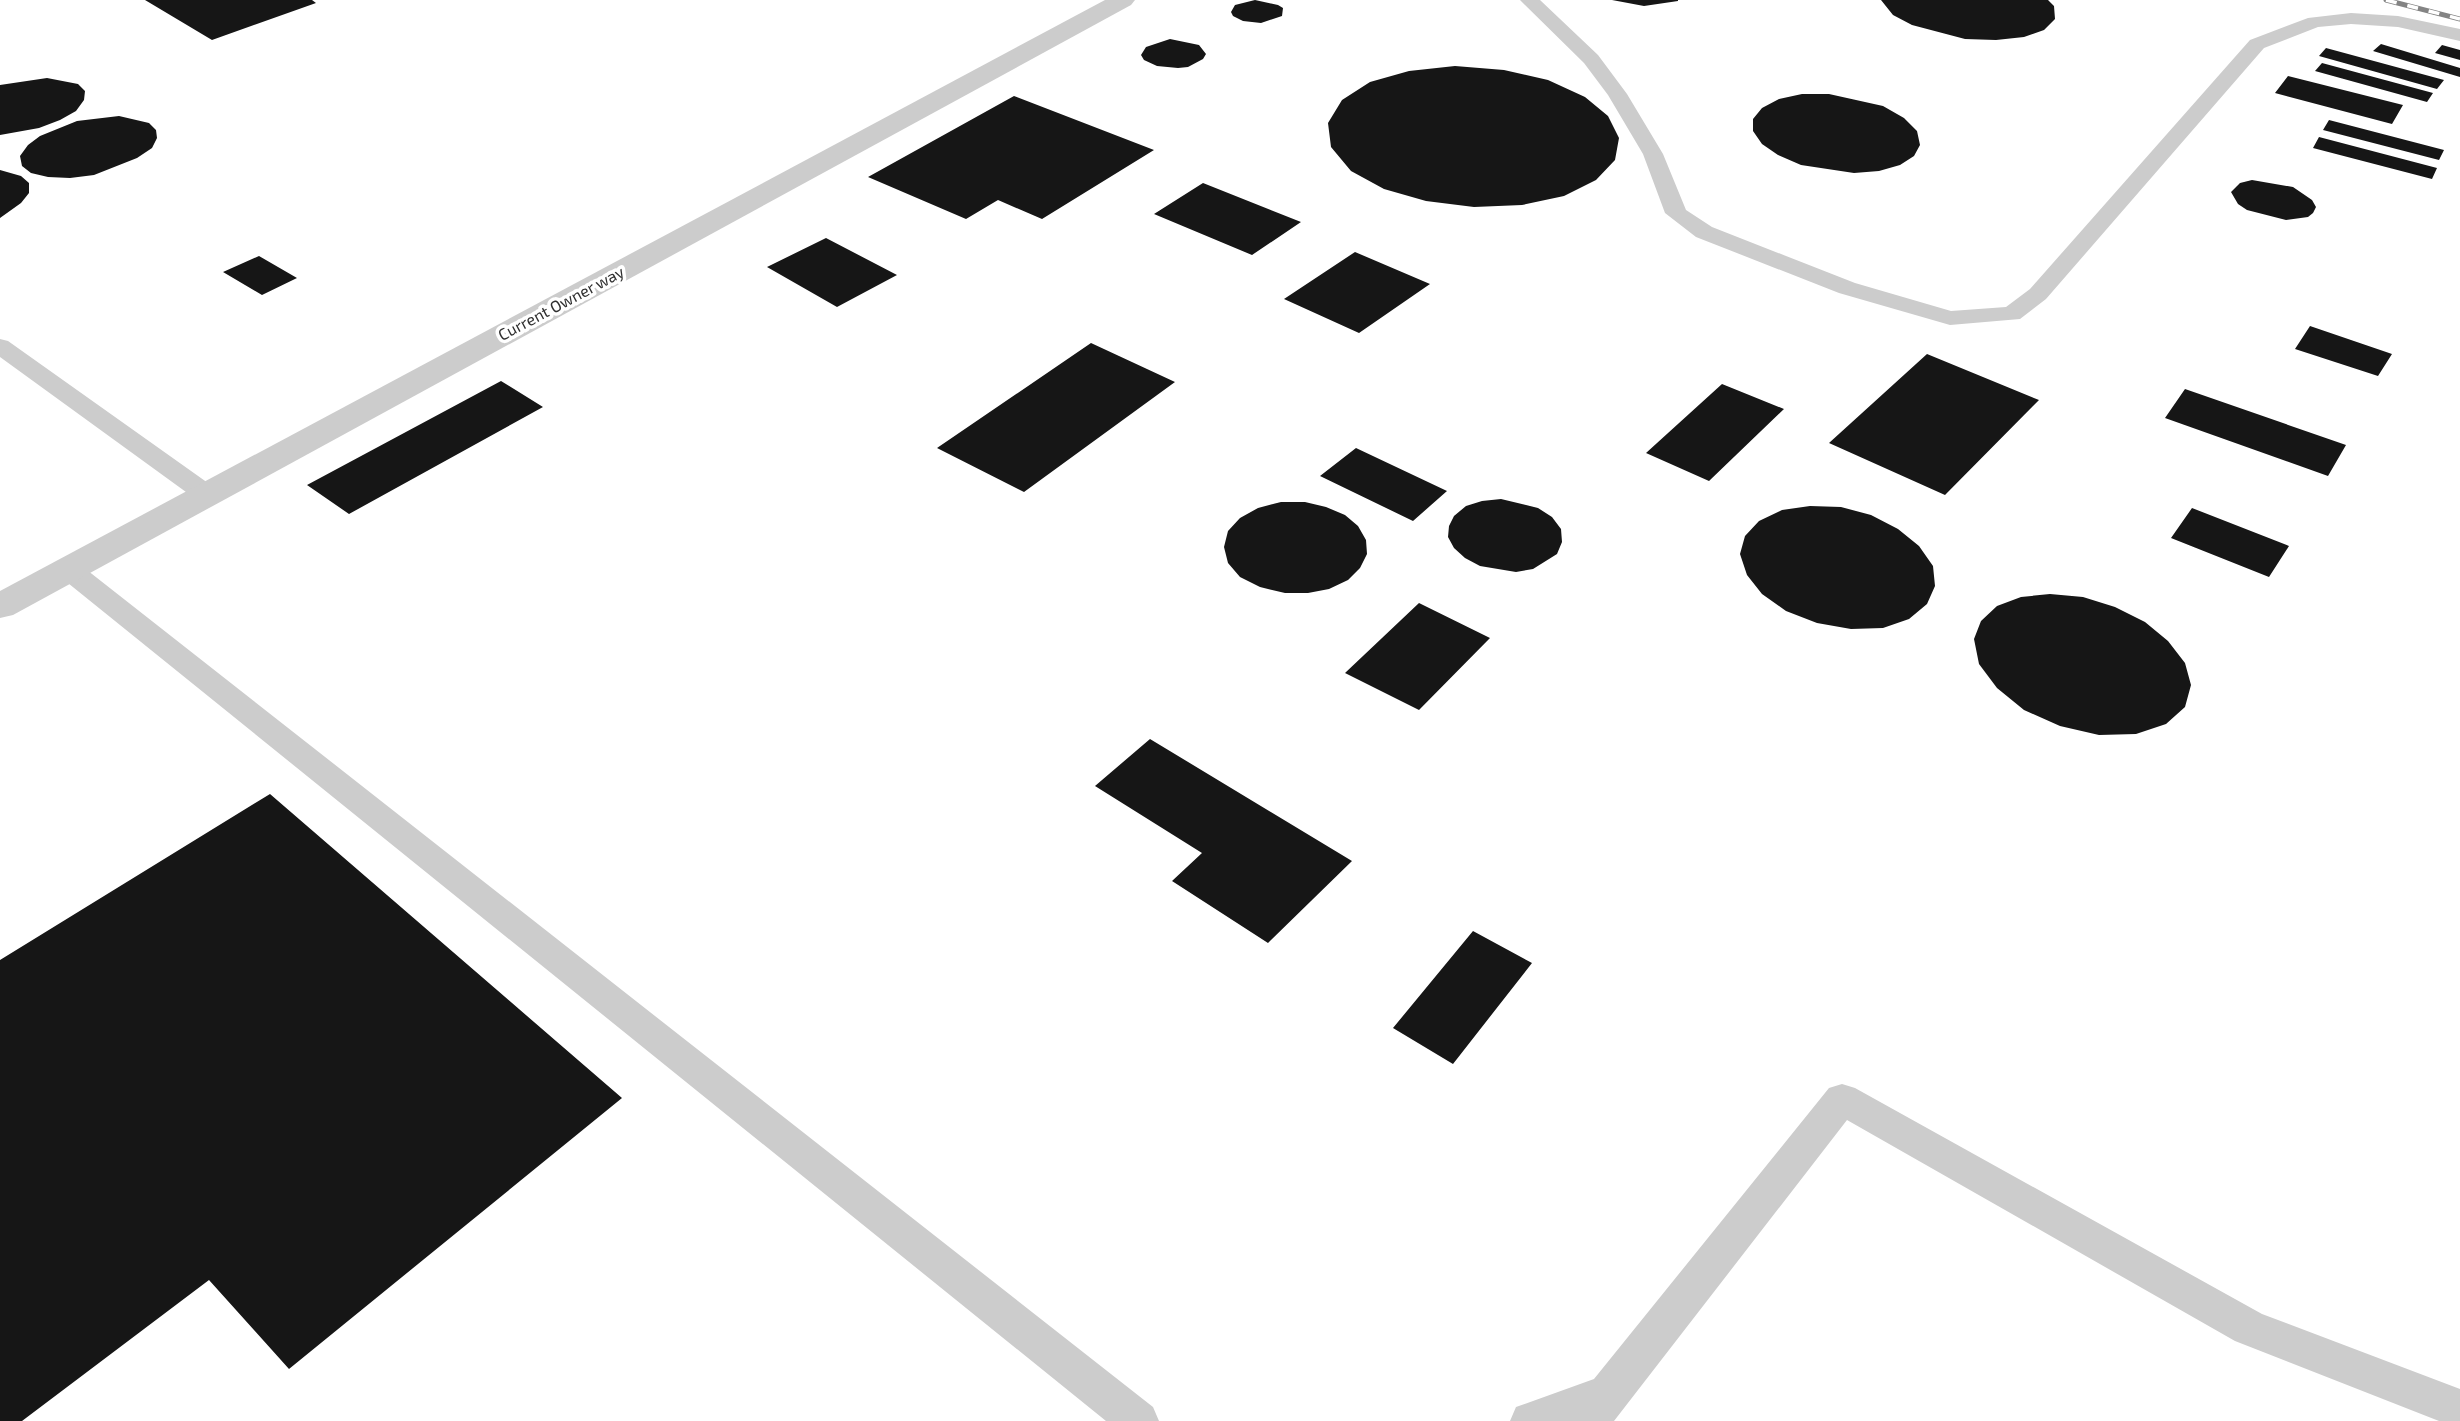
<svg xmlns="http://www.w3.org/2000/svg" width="2460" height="1421" font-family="'Exo 2',sans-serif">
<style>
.building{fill:#161616}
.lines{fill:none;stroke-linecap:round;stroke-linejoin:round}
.service{fill:#ccc;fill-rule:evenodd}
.minor{fill:#ccc;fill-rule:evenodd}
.rail-casing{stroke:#848484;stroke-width:5}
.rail{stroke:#fff;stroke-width:3.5;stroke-dasharray:11;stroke-linecap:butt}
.labels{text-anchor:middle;stroke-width:7;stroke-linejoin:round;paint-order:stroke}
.far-street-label{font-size:16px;fill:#2f2f2f;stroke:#fff}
</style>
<rect width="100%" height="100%" fill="#fff"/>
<path class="building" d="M 145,0 L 312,0 L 316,3 L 212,40 Z
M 1255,0 L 1278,5 L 1283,8 L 1282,16 L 1261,23 L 1243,21 L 1233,16 L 1231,12 L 1235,5 Z
M 1612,0 L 1678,0 L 1678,1 L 1644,6 Z
M 1881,0 L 2048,0 L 2054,6 L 2055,19 L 2044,30 L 2024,37 L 1996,40 L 1965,39 L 1912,25 L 1893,15 Z
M 1170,39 L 1199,45 L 1206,54 L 1203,59 L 1188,67 L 1178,68 L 1157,66 L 1144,60 L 1141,55 L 1146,47 Z
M 2381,44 L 2460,68 L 2460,77 L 2373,51 Z
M 2442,45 L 2460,50 L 2460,60 L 2435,53 Z
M 2326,48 L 2444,80 L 2437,89 L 2319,56 Z
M 2322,63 L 2433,93 L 2427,102 L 2315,71 Z
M 1455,66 L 1504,70 L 1548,80 L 1585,97 L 1608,116 L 1619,138 L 1615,160 L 1596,180 L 1564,196 L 1522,205 L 1474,207 L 1426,201 L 1384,189 L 1351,171 L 1331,147 L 1328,123 L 1342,100 L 1370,82 L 1409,71 Z
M 2288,76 L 2403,105 L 2392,124 L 2275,93 Z
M 47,78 L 78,84 L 85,91 L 84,100 L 76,111 L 60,120 L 39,128 L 0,135 L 0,85 Z
M 1802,94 L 1829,94 L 1883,106 L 1904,118 L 1917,131 L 1920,145 L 1914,156 L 1900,165 L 1879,171 L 1854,173 L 1801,165 L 1778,155 L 1762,144 L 1753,131 L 1753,119 L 1762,108 L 1779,99 Z
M 1014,96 L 1154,150 L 1042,219 L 998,200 L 966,219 L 868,177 Z
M 119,116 L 149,123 L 156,130 L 157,138 L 152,148 L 137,158 L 94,175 L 70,178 L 48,177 L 31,173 L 22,166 L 20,156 L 28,145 L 40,136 L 77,121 Z
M 2329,120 L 2444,150 L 2439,160 L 2323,130 Z
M 2319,137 L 2437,168 L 2432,179 L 2313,148 Z
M 0,170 L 21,176 L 29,183 L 29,193 L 21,203 L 0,218 Z
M 2252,180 L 2293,187 L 2312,200 L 2316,207 L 2313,213 L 2308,217 L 2286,220 L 2247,210 L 2238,204 L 2231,192 L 2240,183 Z
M 1203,183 L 1301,222 L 1252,255 L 1154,214 Z
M 826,238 L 897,275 L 837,307 L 767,267 Z
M 1355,252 L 1430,284 L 1359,333 L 1284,299 Z
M 259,256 L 297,278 L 262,295 L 223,272 Z
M 2310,326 L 2392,354 L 2378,376 L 2295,349 Z
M 1091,343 L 1175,382 L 1024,492 L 937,448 Z
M 1927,354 L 2039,400 L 1945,495 L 1829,443 Z
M 501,381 L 543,407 L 349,514 L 307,485 Z
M 1722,384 L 1784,409 L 1709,481 L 1646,453 Z
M 2185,389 L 2346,445 L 2328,476 L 2165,418 Z
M 1356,448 L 1447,491 L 1413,521 L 1320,476 Z
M 1501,499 L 1538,508 L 1552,517 L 1561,529 L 1562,542 L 1557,554 L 1533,569 L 1516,572 L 1480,566 L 1465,558 L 1454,548 L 1448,537 L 1449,526 L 1454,516 L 1466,506 L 1482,501 Z
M 1281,502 L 1305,502 L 1326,507 L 1345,515 L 1358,526 L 1366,540 L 1367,554 L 1360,568 L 1348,580 L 1329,589 L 1308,593 L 1285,593 L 1260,587 L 1240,577 L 1228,563 L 1224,547 L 1228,531 L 1240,518 L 1258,508 Z
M 1810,506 L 1841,507 L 1871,515 L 1898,529 L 1919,546 L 1933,566 L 1935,586 L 1927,604 L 1909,619 L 1883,628 L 1851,629 L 1817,623 L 1786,611 L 1762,594 L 1747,575 L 1740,554 L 1745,536 L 1759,521 L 1782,510 Z
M 2192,508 L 2289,546 L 2269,577 L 2171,538 Z
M 2050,594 L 2083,597 L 2115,607 L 2145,622 L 2168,641 L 2185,663 L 2191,685 L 2185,707 L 2166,724 L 2136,734 L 2099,735 L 2060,726 L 2024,710 L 1997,688 L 1979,664 L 1974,639 L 1981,621 L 1997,606 L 2021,597 Z
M 1419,603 L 1490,638 L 1419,710 L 1345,673 Z
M 1150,739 L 1352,861 L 1268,943 L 1172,881 L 1202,853 L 1095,786 Z
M 270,794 L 622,1098 L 289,1369 L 209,1280 L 22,1421 L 0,1421 L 0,960 Z
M 1473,931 L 1532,963 L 1453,1064 L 1393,1028 Z"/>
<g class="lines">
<path class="service" d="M 1520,0 L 1540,0 L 1598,55 L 1627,94 L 1663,154 L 1686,210 L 1712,227 L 1855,283 L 1951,311 L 2006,307 L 2030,289 L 2250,40 L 2308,18 L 2351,13 L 2398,16 L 2460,29 L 2460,41 L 2398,27 L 2351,24 L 2318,27 L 2264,48 L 2046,299 L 2020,319 L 1950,325 L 1839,293 L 1696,237 L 1665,213 L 1643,154 L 1608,95 L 1584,63 Z
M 0,339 L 8,341 L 215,488 L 219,494 L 215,500 L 206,502 L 197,500 L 0,357 Z
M 68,560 L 78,563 L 1153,1407 L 1159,1421 L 1106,1421 L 58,575 L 54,569 L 58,563 Z
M 1842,1084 L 1855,1088 L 2262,1314 L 2460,1389 L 2460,1421 L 2439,1421 L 2235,1341 L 1847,1120 L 1614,1421 L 1510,1421 L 1516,1407 L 1594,1379 L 1829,1088 Z"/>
<path class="minor" d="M 1105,0 L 1135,0 L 1131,5 L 13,615 L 0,618 L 0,591 Z"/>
<defs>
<path id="rail" d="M 2386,0 L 2460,19"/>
</defs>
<use href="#rail" class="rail-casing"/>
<use href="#rail" class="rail"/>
</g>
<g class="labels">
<g class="far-street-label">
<text transform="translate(561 303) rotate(-28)" y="6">Current Owner way</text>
</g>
</g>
</svg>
